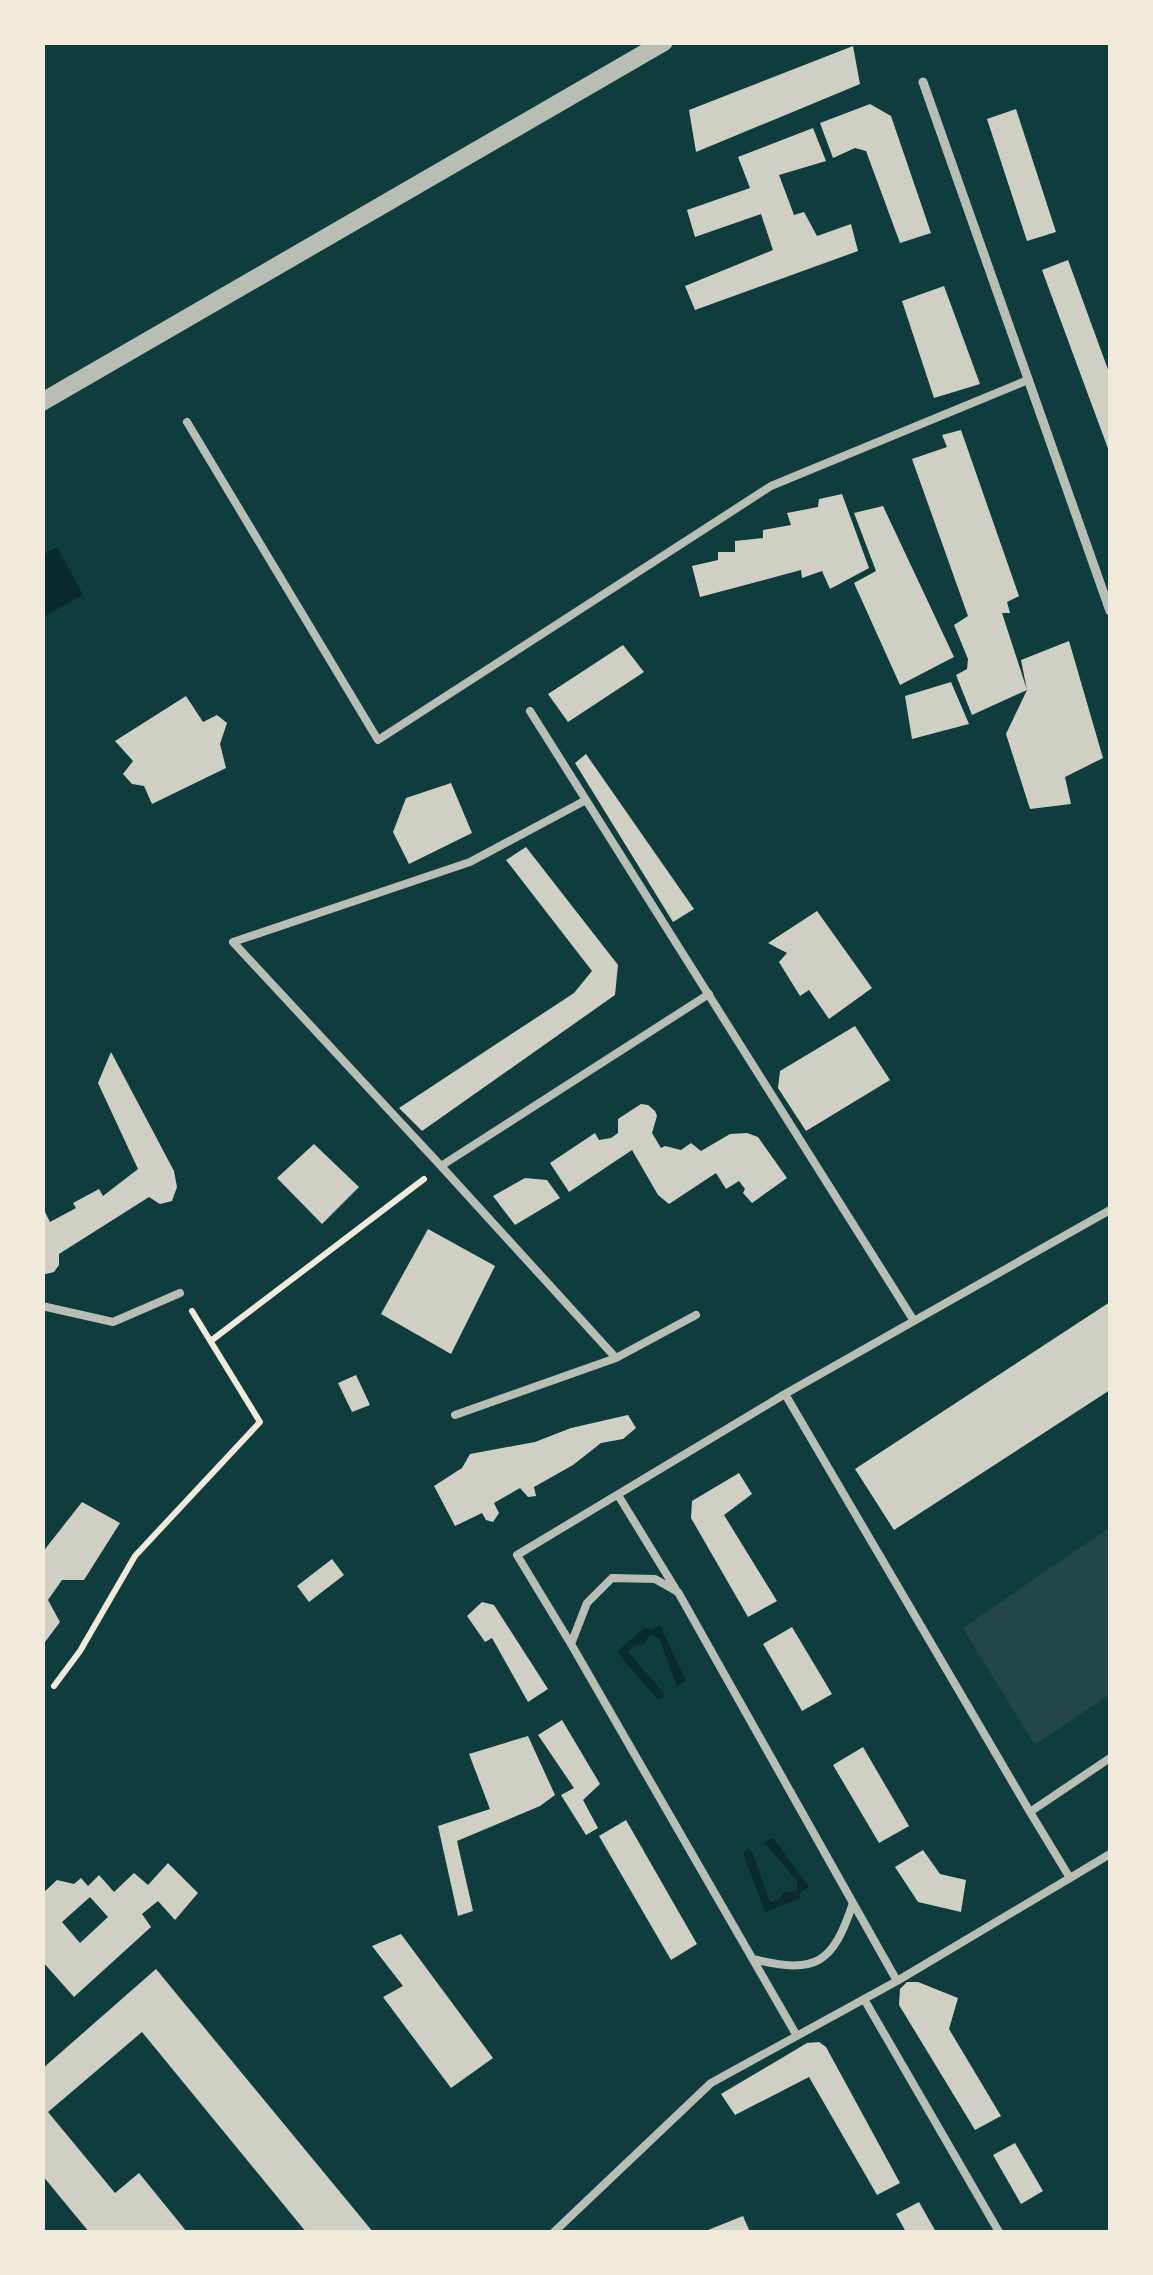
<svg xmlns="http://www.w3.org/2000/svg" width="1153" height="2275" font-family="Ubuntu,sans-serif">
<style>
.green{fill:#244646}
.water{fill:#0a2a2b}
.building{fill:#cfcfc3;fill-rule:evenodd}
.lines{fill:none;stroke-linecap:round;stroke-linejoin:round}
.path{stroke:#f1e9da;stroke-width:6}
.service{stroke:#b8beb3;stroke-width:8}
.pedestrian{stroke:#b8beb3;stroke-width:9}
.tertiary{stroke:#b8beb3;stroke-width:18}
</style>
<rect width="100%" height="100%" fill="#0f3d3e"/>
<path class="green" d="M 1110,1527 L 1110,1694 L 1035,1745 L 963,1628 Z"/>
<path class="water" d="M 57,547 L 83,595 L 43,617 L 43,555 Z
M 660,1625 L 686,1681 L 677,1686 L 659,1638 L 650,1634 L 644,1644 L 634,1646 L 628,1652 L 663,1692 L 664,1696 L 658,1700 L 617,1652 L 644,1628 L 652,1630 Z
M 773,1838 L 809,1887 L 801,1892 L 799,1899 L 765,1912 L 743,1853 L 749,1849 L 752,1852 L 770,1902 L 778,1900 L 785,1892 L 797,1891 L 797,1881 L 764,1842 Z"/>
<path class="building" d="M 853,46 L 860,84 L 696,152 L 689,110 Z
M 870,104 L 891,116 L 931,233 L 900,243 L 866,151 L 855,148 L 833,158 L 820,123 Z
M 1016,109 L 1056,232 L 1027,241 L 987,119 Z
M 813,128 L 826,161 L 779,175 L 794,215 L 804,212 L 817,236 L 851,224 L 858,251 L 695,310 L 685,286 L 773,250 L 761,214 L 695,237 L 687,210 L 750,188 L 738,157 Z
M 1068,260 L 1110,375 L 1110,454 L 1042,270 Z
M 944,286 L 980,384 L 934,398 L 902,301 Z
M 961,430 L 1019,596 L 1007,602 L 1010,613 L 1002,613 L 1027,690 L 972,715 L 956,675 L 967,669 L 968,659 L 954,625 L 968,616 L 912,459 L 947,447 L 942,435 Z
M 842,494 L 869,568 L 830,589 L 822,571 L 802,578 L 801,570 L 700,597 L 692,566 L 718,560 L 718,552 L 735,552 L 735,541 L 763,538 L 763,530 L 791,525 L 787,513 L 818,507 L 819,499 Z
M 883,506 L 954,657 L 900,685 L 854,583 L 876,571 L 854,513 Z
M 1069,641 L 1103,758 L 1065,777 L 1071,804 L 1030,809 L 1006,734 L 1027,690 L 1021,660 Z
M 623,645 L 644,672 L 568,722 L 548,694 Z
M 951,682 L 969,724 L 912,739 L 905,696 Z
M 186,696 L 203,722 L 217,715 L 227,723 L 220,744 L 226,768 L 152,804 L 144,786 L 132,784 L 123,774 L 133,761 L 115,741 Z
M 586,754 L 694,909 L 673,922 L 575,763 Z
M 451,783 L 472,833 L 409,864 L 393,832 L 406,798 Z
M 526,847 L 618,965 L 615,995 L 422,1131 L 399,1108 L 574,993 L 592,971 L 506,860 Z
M 817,911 L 872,988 L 829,1019 L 809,990 L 800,996 L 779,962 L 787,953 L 768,943 Z
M 855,1026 L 890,1080 L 806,1131 L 778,1088 L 780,1071 Z
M 111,1052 L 174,1171 L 177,1187 L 172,1201 L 160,1204 L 149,1197 L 59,1254 L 59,1265 L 54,1272 L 42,1275 L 42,1206 L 50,1222 L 76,1208 L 73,1203 L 99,1189 L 103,1196 L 138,1169 L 98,1083 Z
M 641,1104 L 648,1105 L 655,1111 L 657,1116 L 652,1133 L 661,1148 L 665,1146 L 681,1150 L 691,1143 L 701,1151 L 730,1134 L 747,1133 L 758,1137 L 787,1178 L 752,1203 L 743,1193 L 745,1189 L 739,1181 L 726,1189 L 716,1173 L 669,1204 L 658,1195 L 632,1150 L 569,1192 L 550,1163 L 595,1133 L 599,1140 L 611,1138 L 618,1133 L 618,1119 Z
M 314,1144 L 359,1187 L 322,1224 L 277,1178 Z
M 525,1178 L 547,1180 L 560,1198 L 515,1225 L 493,1196 Z
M 428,1229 L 495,1266 L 451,1354 L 381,1314 Z
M 1110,1302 L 1110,1390 L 894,1530 L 855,1469 Z
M 356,1375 L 370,1405 L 352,1412 L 338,1383 Z
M 628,1415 L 636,1428 L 623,1439 L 601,1443 L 573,1465 L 534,1487 L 536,1496 L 528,1497 L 520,1488 L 494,1503 L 499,1513 L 493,1522 L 486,1520 L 482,1513 L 455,1526 L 434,1486 L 462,1468 L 470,1454 L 535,1442 L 571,1428 Z
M 739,1473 L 752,1494 L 724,1515 L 777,1601 L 748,1617 L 691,1518 L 692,1501 Z
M 82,1502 L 120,1523 L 84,1580 L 62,1580 L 48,1600 L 60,1622 L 42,1646 L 42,1553 Z
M 332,1559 L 344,1575 L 309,1602 L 297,1586 Z
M 482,1602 L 494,1605 L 548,1689 L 528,1702 L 492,1638 L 485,1642 L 467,1616 Z
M 792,1627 L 832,1694 L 802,1711 L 763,1644 Z
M 562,1720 L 600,1784 L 583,1800 L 598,1828 L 586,1835 L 561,1795 L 574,1788 L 538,1735 Z
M 528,1736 L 555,1795 L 540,1806 L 457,1841 L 473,1911 L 458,1916 L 438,1826 L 490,1809 L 469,1754 Z
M 863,1747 L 909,1826 L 879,1843 L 833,1765 Z
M 626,1820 L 697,1944 L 671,1960 L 599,1836 Z
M 923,1850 L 940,1874 L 966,1880 L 961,1912 L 918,1902 L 895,1867 Z
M 168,1863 L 198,1893 L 175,1920 L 158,1901 L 142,1914 L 151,1927 L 74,1997 L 42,1961 L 42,1894 L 57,1880 L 74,1884 L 81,1878 L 88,1886 L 99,1875 L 114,1892 L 134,1873 L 148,1885 ZM 90,1897 L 108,1917 L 80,1943 L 62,1922 Z
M 401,1934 L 493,2058 L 451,2088 L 383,1997 L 403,1986 L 372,1946 Z
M 156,1969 L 373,2232 L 306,2232 L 142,2032 L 48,2112 L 115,2193 L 139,2173 L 187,2232 L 89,2232 L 42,2175 L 42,2069 Z
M 907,1982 L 918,1982 L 958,1998 L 949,2029 L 1001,2116 L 975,2130 L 899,2005 L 900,1989 Z
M 819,2042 L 826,2047 L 900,2183 L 877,2195 L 809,2077 L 735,2115 L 721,2094 L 807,2043 Z
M 1015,2143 L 1043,2191 L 1021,2204 L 993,2155 Z
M 919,2202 L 936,2232 L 906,2232 L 896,2214 Z
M 743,2216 L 750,2232 L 703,2232 Z"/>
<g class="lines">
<path class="path" d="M 212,1340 L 424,1179
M 54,1686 L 80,1651 L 135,1556 L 260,1422 L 192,1311"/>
<path class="service" d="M 187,422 L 378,740 L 771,486 L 1028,380
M 530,711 L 914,1321
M 441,1166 L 233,942 L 470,862 L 586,800
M 1110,1210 L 785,1394 L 1030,1812 L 1110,1758
M 42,1306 L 113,1322 L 180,1293
M 616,1358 L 696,1315
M 455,1415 L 616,1358 L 441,1166 L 709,994
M 618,1495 L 675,1588
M 571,1644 L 517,1555 L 785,1394
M 1070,1878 L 1110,1854
M 853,1903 L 897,1981
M 753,1959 C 817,1975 833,1963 853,1903 L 678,1592 L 655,1579 L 612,1578 L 587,1603 L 571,1644 L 797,2036
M 864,1999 L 999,2232
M 554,2232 L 711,2083 L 897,1981 L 1070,1878 L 1030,1812"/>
<path class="pedestrian" d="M 923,82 L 1110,611"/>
<path class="tertiary" d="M 42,402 L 664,42"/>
</g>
<rect width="1153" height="2275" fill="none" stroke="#f1e9da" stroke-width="90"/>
</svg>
